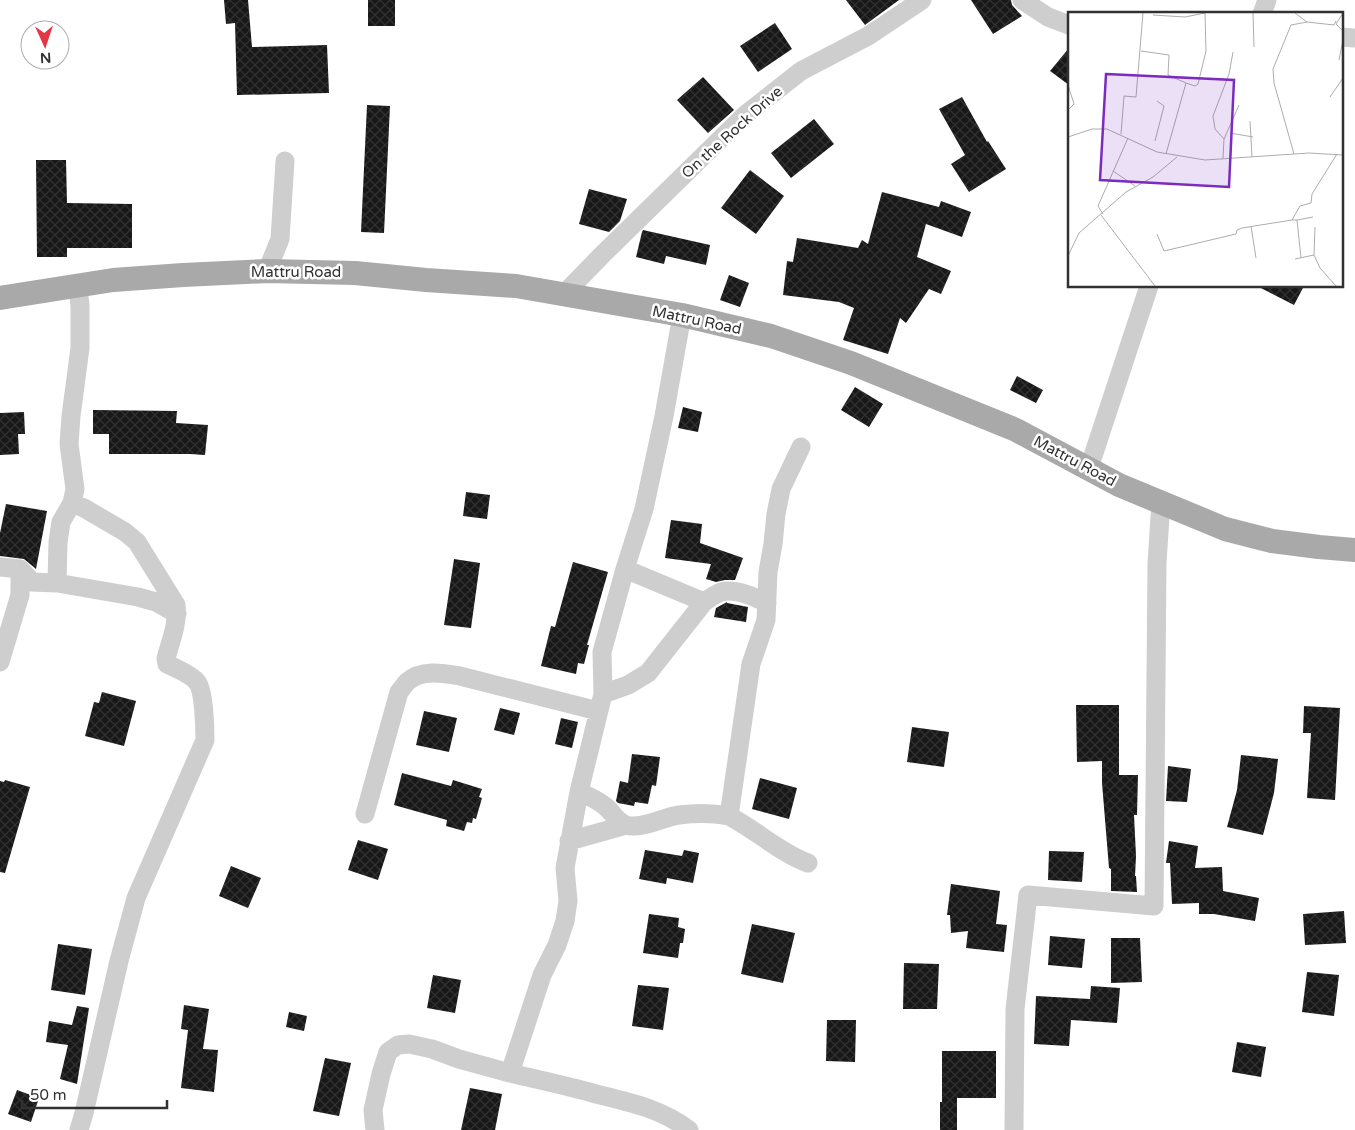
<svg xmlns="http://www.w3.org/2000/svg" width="1355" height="1130" font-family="'Varela Round',sans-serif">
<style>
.building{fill:url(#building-cross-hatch)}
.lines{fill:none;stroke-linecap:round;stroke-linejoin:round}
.minor{stroke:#cecece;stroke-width:19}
.major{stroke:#a9a9a9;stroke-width:24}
.labels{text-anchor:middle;stroke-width:5;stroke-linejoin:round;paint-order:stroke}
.street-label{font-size:15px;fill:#313131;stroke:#fff}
.inset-road{fill:none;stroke:#adadad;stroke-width:1}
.view{fill:#7b2cbf;fill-opacity:0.15;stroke:#7b2cbf;stroke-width:2.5}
.inset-edge{fill:none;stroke:#313131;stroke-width:2.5}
</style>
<defs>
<pattern id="building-cross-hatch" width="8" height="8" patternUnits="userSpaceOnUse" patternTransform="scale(1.25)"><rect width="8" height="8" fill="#181818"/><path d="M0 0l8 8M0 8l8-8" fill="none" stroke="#313131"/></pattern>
</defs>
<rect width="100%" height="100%" fill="#fff"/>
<path class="building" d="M 224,0 L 248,0 L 252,47 L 327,45 L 329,93 L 237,95 L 235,23 L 226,24 Z
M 368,0 L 395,0 L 395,26 L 368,26 Z
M 846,0 L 899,0 L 865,25 Z
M 971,0 L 1011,0 L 1012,5 L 1022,16 L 993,34 Z
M 775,23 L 792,49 L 758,72 L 740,46 Z
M 1069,48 L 1069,85 L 1050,71 Z
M 703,77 L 734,110 L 708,133 L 677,100 Z
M 962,97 L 987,142 L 988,141 L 1006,169 L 969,192 L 951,164 L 965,155 L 939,109 Z
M 367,105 L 390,106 L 384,233 L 361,232 Z
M 814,119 L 834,144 L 791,178 L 771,153 Z
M 36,160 L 66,160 L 67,203 L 132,204 L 132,248 L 67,248 L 67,257 L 37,257 Z
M 750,170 L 784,196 L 756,234 L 721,208 Z
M 589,189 L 627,199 L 620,221 L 609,232 L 579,224 Z
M 882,192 L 939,207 L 941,201 L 971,212 L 962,237 L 926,224 L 917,257 L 951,271 L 941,294 L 929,289 L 906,323 L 900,318 L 888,354 L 843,340 L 854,308 L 839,302 L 783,295 L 787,261 L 793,262 L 797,238 L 858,248 L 862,240 L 868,244 Z
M 643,230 L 710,245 L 706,265 L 666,256 L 664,264 L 636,257 L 642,232 Z
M 729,275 L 749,283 L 740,307 L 720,300 Z
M 1257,286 L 1304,286 L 1294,305 Z
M 1017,376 L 1043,390 L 1036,403 L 1010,390 Z
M 855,387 L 883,404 L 869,427 L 841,410 Z
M 683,407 L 702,412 L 698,432 L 678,428 Z
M 93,410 L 177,411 L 176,423 L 208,425 L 205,455 L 190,454 L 109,454 L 109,434 L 93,434 Z
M 24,412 L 25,434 L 18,434 L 19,454 L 0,455 L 0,413 Z
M 466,492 L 490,495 L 487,519 L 463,516 Z
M 6,504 L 47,511 L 36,569 L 24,559 L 0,556 L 0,533 Z
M 671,520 L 702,524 L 700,543 L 743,558 L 735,580 L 725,580 L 716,582 L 706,579 L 711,564 L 665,558 Z
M 454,559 L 480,563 L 471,628 L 444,625 Z
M 573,562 L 608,572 L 587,645 L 589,645 L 584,664 L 578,663 L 576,674 L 541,666 L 551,626 L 555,627 Z
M 727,602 L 727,603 L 748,607 L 746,622 L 714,617 L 716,608 Z
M 102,692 L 136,701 L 124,746 L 85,736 L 94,702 L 99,703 Z
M 1076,705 L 1119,705 L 1119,775 L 1138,775 L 1137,815 L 1134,815 L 1136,856 L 1135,876 L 1136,876 L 1137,892 L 1111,891 L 1111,869 L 1109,868 L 1102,783 L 1102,761 L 1077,762 Z
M 1304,706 L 1340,708 L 1335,800 L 1307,798 L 1311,733 L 1303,733 Z
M 500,708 L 520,713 L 514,735 L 494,730 Z
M 424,711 L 457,718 L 449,752 L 416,745 Z
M 561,718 L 578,722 L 572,748 L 555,744 Z
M 912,727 L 949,732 L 944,767 L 907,762 Z
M 632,754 L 660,757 L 656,786 L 652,785 L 648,804 L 635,802 L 634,806 L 618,803 L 616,801 L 620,781 L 628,783 Z
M 1241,755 L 1278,759 L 1274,793 L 1263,835 L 1227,827 L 1237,790 Z
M 1168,766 L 1191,769 L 1187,802 L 1166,801 Z
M 402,773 L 451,786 L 453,780 L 482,789 L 479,797 L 482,798 L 476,819 L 473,818 L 472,823 L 467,822 L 464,831 L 446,826 L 447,820 L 394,805 Z
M 760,778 L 797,788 L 789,819 L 752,809 Z
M 5,780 L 30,787 L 5,873 L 0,872 L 0,781 L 4,782 Z
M 358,840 L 388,849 L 378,880 L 348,870 Z
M 1169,841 L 1198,846 L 1195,868 L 1222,867 L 1223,891 L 1259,898 L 1255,921 L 1214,914 L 1199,914 L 1199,903 L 1172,904 L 1170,863 L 1166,863 Z
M 645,850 L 682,856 L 684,850 L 699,853 L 693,883 L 667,878 L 666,884 L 639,879 Z
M 1049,851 L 1084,852 L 1082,882 L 1048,880 Z
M 231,866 L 261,878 L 248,908 L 219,896 Z
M 951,884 L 1000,891 L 996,924 L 1007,925 L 1004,952 L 966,948 L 968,931 L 951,933 L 950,915 L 947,915 Z
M 1344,911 L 1346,943 L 1305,945 L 1303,914 Z
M 649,914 L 679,918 L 678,927 L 685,929 L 683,943 L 680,943 L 678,958 L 643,953 Z
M 752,924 L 795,933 L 783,983 L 741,974 Z
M 1050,936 L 1085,939 L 1082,968 L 1048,965 Z
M 1111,938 L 1140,938 L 1142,982 L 1111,983 Z
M 58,944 L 92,949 L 85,995 L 51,990 Z
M 904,963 L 939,964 L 937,1009 L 903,1009 Z
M 1307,972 L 1339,975 L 1334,1016 L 1302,1012 Z
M 433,975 L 461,980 L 455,1013 L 427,1008 Z
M 638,985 L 669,988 L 663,1030 L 632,1026 Z
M 1091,986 L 1120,988 L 1117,1023 L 1071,1020 L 1069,1046 L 1034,1044 L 1036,996 L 1090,999 Z
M 184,1005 L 209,1009 L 203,1049 L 218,1050 L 214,1092 L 181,1088 L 188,1030 L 181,1029 Z
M 77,1006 L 89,1008 L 77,1084 L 60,1079 L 68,1045 L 46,1042 L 49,1021 L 72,1025 Z
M 289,1012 L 307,1016 L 304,1031 L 286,1027 Z
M 827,1020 L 856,1020 L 855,1062 L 826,1061 Z
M 1237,1042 L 1266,1047 L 1261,1077 L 1232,1072 Z
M 942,1051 L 996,1051 L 996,1098 L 957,1098 L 957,1130 L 940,1130 L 940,1102 L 942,1102 Z
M 325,1058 L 351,1063 L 339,1116 L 313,1111 Z
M 470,1088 L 502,1094 L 495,1130 L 461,1130 Z
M 17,1090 L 39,1098 L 31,1122 L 8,1114 Z"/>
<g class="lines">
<path class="minor" d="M 1022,0 L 1048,17 L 1069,25
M 1262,14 L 1267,0
M 1341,37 L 1355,38
M 267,271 L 280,239 L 285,161
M 78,287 L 80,306 L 80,348 L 71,416 L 69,444 L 75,489 L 72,503 L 84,508 L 125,532 L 137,542 L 176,605 C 178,624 171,640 166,658 L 167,664 C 175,668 192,675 197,682 C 204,690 205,728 205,740 L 136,898 L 119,961 L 84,1113 L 79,1130
M 565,293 L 602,255 L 745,115 L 801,71 L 868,36 L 922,0
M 801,447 L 781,489 L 776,514 L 773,544 L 768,572 L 766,620 L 751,664 L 729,816 C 756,830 779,852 808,863
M 1089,468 L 1149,286
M 0,567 L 20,569
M 625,569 L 704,602
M 57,583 L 138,597 L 156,602 L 177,614
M 0,662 L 20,595 L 20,569 L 32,582 L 57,583 L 58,542 L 61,522 L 72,503
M 603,694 L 628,685 L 648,673 L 704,602 C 709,599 715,594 721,592 C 735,588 755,597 767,603
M 579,792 C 589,796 598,800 606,807 C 613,813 617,822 626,825 C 641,830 663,817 679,815 C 695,813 713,813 729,816
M 365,814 L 399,692 C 402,689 404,685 407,682 C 421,669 443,673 460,676 L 598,711
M 569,841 L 626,825
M 510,1073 C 539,1080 568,1086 596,1094 C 629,1102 662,1109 689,1130
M 375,1130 L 373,1110 L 381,1074 L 388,1052 L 398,1045 L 409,1044 L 432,1049 L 459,1059 L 510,1073 L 542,975 L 557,945 L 565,921 L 568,901 L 565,868 L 579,792 L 603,694 L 602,652 L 625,569 L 644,509 L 664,416 L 682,315
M 1014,1130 L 1015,1009 L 1028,895 L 1154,906 L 1157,563 L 1161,502"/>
<path class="major" d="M 0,298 L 113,280 L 183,275 L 267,271 L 355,273 L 426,280 L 516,286 L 682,315 L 771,336 L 851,363 L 1016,430 L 1119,485 L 1225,529 L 1272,541 L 1319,547 L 1355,550"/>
</g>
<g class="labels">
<g class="street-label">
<text transform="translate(732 132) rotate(-42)" y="5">On the Rock Drive</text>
<text x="296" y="277">Mattru Road</text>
<text transform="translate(697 320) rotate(12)" y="5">Mattru Road</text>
<text transform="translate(1075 461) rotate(28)" y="5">Mattru Road</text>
</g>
</g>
<g transform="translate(1068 12)">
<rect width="275" height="275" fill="#fff"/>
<path class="inset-road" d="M 185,1 L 186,35M 227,1 L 239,10 L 266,13 L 268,9M 275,1 L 268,12 L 275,19M 85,3 L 117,5 L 137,1M 73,39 L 101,43 L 100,63 L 118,71M 271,48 L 275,28M 0,73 L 6,92 L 0,98M 262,85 L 275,66M 182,109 L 184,145M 162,121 L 185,125M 53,122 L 56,84 L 68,85 L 75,1M 0,125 L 24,117 L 39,117 L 89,140 L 137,148 L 241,141 L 275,143M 156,127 L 171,93M 87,129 L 96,94 L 89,89M 98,142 L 118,71 L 127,74 L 130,72 L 138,39 L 137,1M 226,142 L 206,71 L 205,57 L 223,13 L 239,10M 155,146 L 156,127 L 147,117 L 145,104 L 161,62 L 165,40M 45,159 L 67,174M 35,202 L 30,194 L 60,126M 33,203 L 87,274M 229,208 L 245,205M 183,214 L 188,246M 247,215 L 246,243 L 252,256 L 268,274M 89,222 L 96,239 L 168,222 L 169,218 L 174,216 L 224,208M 0,244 L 11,221 L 58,180 L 85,165 L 109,145M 233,246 L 229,208 L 224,208 L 232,194 L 243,191 L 244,182 L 269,142M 227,247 L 246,243"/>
<path class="view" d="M 38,62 L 166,68 L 161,175 L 32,168 Z"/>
<rect width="275" height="275" class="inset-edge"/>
</g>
<g transform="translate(45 45) rotate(177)"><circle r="24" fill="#ffffff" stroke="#adadad"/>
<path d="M0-4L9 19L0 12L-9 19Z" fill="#e53646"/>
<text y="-8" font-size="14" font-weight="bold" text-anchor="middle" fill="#313131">N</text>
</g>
<path d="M22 1100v8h145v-8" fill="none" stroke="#313131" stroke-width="2.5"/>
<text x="30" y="1100" font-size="15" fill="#313131" stroke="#ffffff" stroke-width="4" paint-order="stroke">50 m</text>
</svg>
